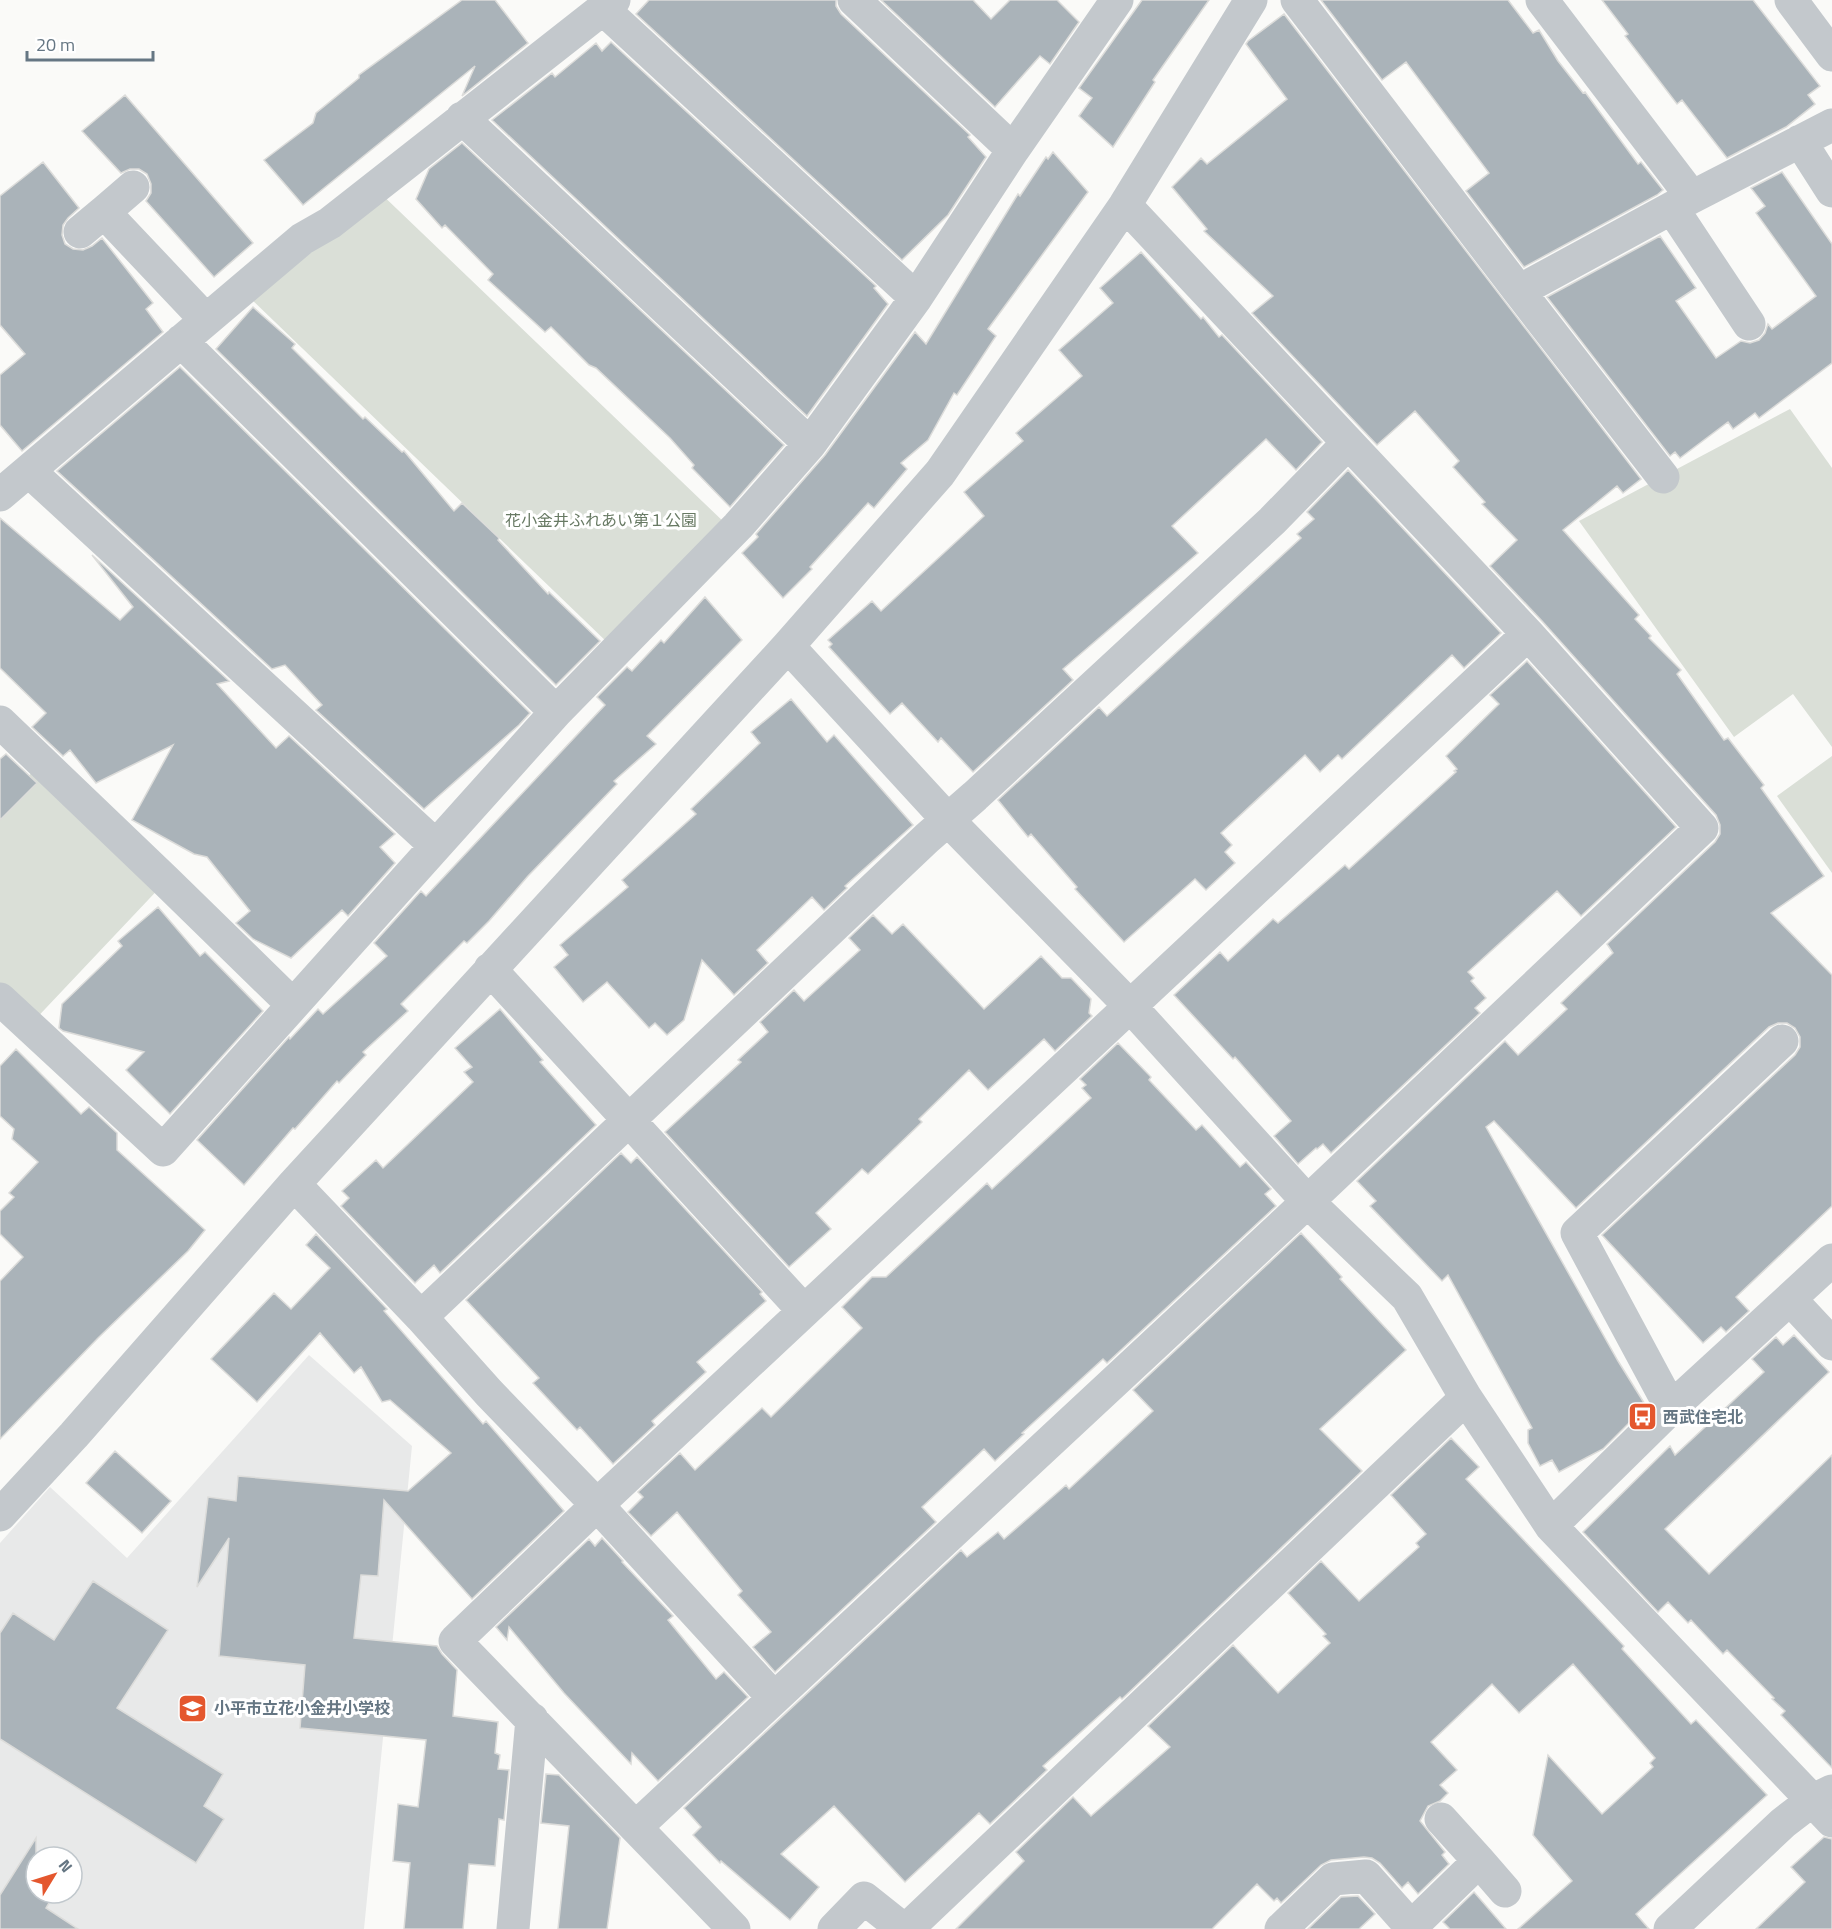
<svg xmlns="http://www.w3.org/2000/svg" width="1832" height="1929" font-family="'Titillium Web','Noto Sans JP',sans-serif">
<style>
.built{fill:#e8e9e9;fill-rule:evenodd}
.green{fill:#dadfd7}
.building{fill:#aab3b9;stroke:#dcdcda;stroke-width:1.5}
.lines{fill:none;stroke-linecap:round;stroke-linejoin:round}
.minor{stroke:#c3c8cc;stroke-width:33}
.labels{text-anchor:middle;stroke-width:6;stroke-linejoin:round;paint-order:stroke}
.park-label{font-size:16px;fill:#687a64;stroke:#fff}
.poi-label{font-size:16px;font-weight:bold;fill:#657683;stroke:#fff;text-anchor:start}
</style>
<rect width="100%" height="100%" fill="#fafaf8"/>
<path class="built" d="M 309,1355 L 412,1446 L 364,1929 L 0,1929 L 0,1543 L 50,1487 L 127,1558 ZM 36,1857 L 72,1857 L 72,1893 L 36,1893 Z"/>
<path class="green" d="M 374,187 L 727,525 L 610,645 L 248,296 Z
M 1790,409 L 1832,468 L 1832,747 L 1793,694 L 1734,737 L 1579,521 Z
M 1832,756 L 1832,873 L 1777,796 Z
M 42,762 L 166,881 L 29,1026 L 0,999 L 0,806 Z"/>
<path class="building" d="M 462,0 L 495,0 L 528,43 L 462,96 L 475,66 L 303,205 L 264,160 L 313,123 L 316,113 L 359,78 L 359,75 Z
M 649,0 L 836,0 L 836,6 L 841,14 L 970,135 L 968,137 L 986,157 L 948,215 L 902,260 L 636,14 Z
M 881,0 L 973,0 L 991,19 L 1010,0 L 1057,0 L 1079,22 L 1050,64 L 1040,56 L 995,107 Z
M 1142,0 L 1209,0 L 1153,80 L 1155,82 L 1113,147 L 1079,116 L 1092,98 L 1079,88 Z
M 1321,0 L 1508,0 L 1533,33 L 1539,30 L 1558,61 L 1583,93 L 1585,92 L 1638,164 L 1641,162 L 1663,190 L 1657,195 L 1524,267 L 1466,191 L 1489,173 L 1406,62 L 1382,80 Z
M 1602,0 L 1753,0 L 1820,86 L 1808,95 L 1815,104 L 1786,127 L 1727,158 L 1682,100 L 1677,104 L 1625,36 L 1628,34 Z
M 1284,14 L 1641,479 L 1623,493 L 1617,486 L 1563,530 L 1639,615 L 1635,619 L 1651,636 L 1649,638 L 1681,670 L 1677,674 L 1724,740 L 1728,738 L 1764,785 L 1761,788 L 1824,876 L 1771,913 L 1832,975 L 1832,1206 L 1736,1297 L 1749,1311 L 1726,1332 L 1721,1327 L 1703,1343 L 1602,1235 L 1795,1055 L 1800,1047 L 1800,1037 L 1795,1028 L 1787,1023 L 1778,1023 L 1769,1027 L 1576,1208 L 1494,1121 L 1486,1127 L 1618,1361 L 1646,1406 L 1603,1449 L 1559,1472 L 1552,1460 L 1540,1466 L 1528,1443 L 1528,1430 L 1532,1428 L 1448,1275 L 1442,1281 L 1370,1206 L 1376,1201 L 1357,1181 L 1505,1041 L 1518,1055 L 1567,1009 L 1561,1003 L 1613,953 L 1607,944 L 1715,842 L 1720,834 L 1720,825 L 1716,815 L 1542,621 L 1490,566 L 1517,540 L 1482,504 L 1485,502 L 1453,467 L 1459,461 L 1415,411 L 1377,445 L 1252,313 L 1273,296 L 1204,231 L 1207,229 L 1172,187 L 1201,158 L 1207,164 L 1287,99 L 1246,44 L 1248,41 Z
M 611,42 L 876,286 L 874,288 L 888,304 L 807,416 L 492,120 L 552,73 L 555,77 L 596,43 L 602,51 Z
M 125,95 L 253,243 L 214,277 L 146,201 L 151,193 L 151,184 L 147,174 L 139,169 L 130,169 L 121,173 L 82,131 Z
M 462,143 L 784,445 L 730,507 L 692,468 L 694,465 L 670,438 L 596,368 L 589,365 L 551,327 L 545,332 L 488,280 L 493,274 L 445,225 L 442,228 L 416,199 L 429,169 Z
M 1053,152 L 1088,192 L 988,329 L 996,336 L 957,395 L 954,393 L 928,440 L 901,463 L 907,469 L 874,508 L 868,503 L 810,567 L 812,569 L 783,598 L 742,553 L 758,537 L 756,534 L 825,455 L 915,332 L 926,344 L 1018,194 L 1020,196 L 1046,157 L 1048,159 Z
M 43,162 L 79,208 L 68,218 L 63,225 L 62,235 L 65,244 L 73,249 L 83,250 L 92,246 L 102,238 L 153,303 L 146,309 L 163,332 L 22,451 L 0,425 L 0,375 L 25,354 L 0,325 L 0,196 Z
M 1782,172 L 1832,244 L 1832,363 L 1759,418 L 1755,413 L 1733,429 L 1728,422 L 1680,458 L 1675,452 L 1670,456 L 1547,297 L 1660,236 L 1696,288 L 1676,301 L 1716,358 L 1741,341 L 1750,343 L 1759,340 L 1765,333 L 1768,324 L 1772,329 L 1816,296 L 1756,213 L 1765,206 L 1751,188 Z
M 1141,252 L 1201,319 L 1203,317 L 1219,337 L 1222,335 L 1322,442 L 1296,470 L 1266,439 L 1172,526 L 1198,553 L 1063,669 L 1073,680 L 973,772 L 941,738 L 938,742 L 902,703 L 890,714 L 829,647 L 832,644 L 828,640 L 872,601 L 881,611 L 984,516 L 964,492 L 1023,441 L 1016,433 L 1082,376 L 1059,350 L 1113,303 L 1100,288 Z
M 253,307 L 295,344 L 292,348 L 363,419 L 365,417 L 402,452 L 404,451 L 454,511 L 462,503 L 499,538 L 498,540 L 548,594 L 549,592 L 600,641 L 556,685 L 216,349 Z
M 180,367 L 530,713 L 519,725 L 424,809 L 316,710 L 322,705 L 285,665 L 272,669 L 57,471 Z
M 1348,470 L 1501,633 L 1464,668 L 1452,655 L 1342,759 L 1338,755 L 1320,772 L 1305,755 L 1221,833 L 1232,845 L 1225,852 L 1235,863 L 1206,890 L 1195,879 L 1124,942 L 1075,889 L 1077,887 L 1031,834 L 1028,837 L 998,800 L 1099,707 L 1107,716 L 1301,538 L 1297,534 L 1314,519 L 1307,512 Z
M 0,518 L 120,620 L 133,607 L 92,555 L 229,681 L 217,684 L 276,748 L 289,736 L 395,834 L 380,847 L 395,863 L 348,916 L 342,910 L 291,958 L 253,939 L 236,923 L 250,911 L 207,857 L 194,854 L 132,820 L 173,745 L 96,783 L 70,750 L 63,756 L 32,727 L 46,713 L 0,668 Z
M 705,597 L 742,640 L 647,736 L 656,744 L 614,781 L 617,784 L 528,876 L 489,921 L 467,943 L 464,941 L 401,1004 L 408,1011 L 363,1052 L 366,1055 L 339,1083 L 337,1081 L 295,1129 L 293,1128 L 244,1185 L 197,1140 L 289,1037 L 290,1039 L 318,1009 L 323,1014 L 387,956 L 374,943 L 421,891 L 426,896 L 605,705 L 597,697 L 627,667 L 632,671 L 661,640 L 664,643 Z
M 1527,661 L 1676,827 L 1581,916 L 1557,891 L 1468,972 L 1474,978 L 1471,981 L 1486,998 L 1475,1008 L 1480,1013 L 1331,1153 L 1323,1144 L 1317,1149 L 1316,1148 L 1298,1164 L 1274,1136 L 1291,1121 L 1235,1057 L 1233,1059 L 1174,995 L 1220,952 L 1228,961 L 1273,919 L 1278,923 L 1345,865 L 1349,869 L 1456,772 L 1454,771 L 1457,769 L 1446,756 L 1499,704 L 1490,695 Z
M 791,699 L 827,742 L 834,735 L 913,825 L 845,886 L 847,888 L 824,910 L 812,897 L 757,950 L 768,963 L 734,995 L 702,960 L 684,1020 L 667,1035 L 655,1023 L 649,1028 L 607,982 L 583,1002 L 554,967 L 568,955 L 560,945 L 628,887 L 622,880 L 696,814 L 691,809 L 760,743 L 751,732 Z
M 6,754 L 37,783 L 0,820 L 0,759 Z
M 158,907 L 200,956 L 205,952 L 263,1011 L 170,1114 L 126,1070 L 144,1052 L 63,1031 L 59,1028 L 62,1004 L 122,946 L 118,941 Z
M 873,915 L 892,934 L 903,924 L 984,1009 L 1041,956 L 1062,978 L 1071,978 L 1091,999 L 1089,1013 L 1092,1016 L 1055,1051 L 1044,1039 L 988,1090 L 969,1070 L 919,1119 L 922,1122 L 868,1174 L 862,1169 L 816,1213 L 831,1229 L 789,1267 L 665,1132 L 741,1062 L 738,1060 L 768,1032 L 760,1022 L 794,990 L 804,1001 L 860,950 L 849,938 Z
M 500,1009 L 543,1060 L 540,1062 L 596,1125 L 440,1273 L 434,1265 L 415,1283 L 341,1206 L 349,1198 L 342,1191 L 376,1160 L 383,1168 L 473,1082 L 464,1072 L 472,1067 L 455,1048 Z
M 1118,1043 L 1151,1077 L 1149,1080 L 1196,1130 L 1202,1125 L 1240,1167 L 1246,1162 L 1271,1189 L 1265,1194 L 1276,1206 L 1107,1363 L 1103,1359 L 1022,1433 L 1024,1434 L 995,1461 L 984,1449 L 922,1507 L 936,1522 L 775,1672 L 753,1647 L 771,1632 L 738,1595 L 742,1591 L 677,1512 L 651,1536 L 628,1512 L 643,1497 L 638,1492 L 680,1453 L 695,1470 L 762,1408 L 771,1417 L 862,1328 L 842,1307 L 872,1277 L 886,1277 L 987,1183 L 992,1189 L 1091,1098 L 1082,1088 L 1086,1085 L 1080,1079 Z
M 16,1049 L 81,1114 L 89,1107 L 117,1133 L 117,1150 L 205,1230 L 188,1251 L 98,1338 L 0,1439 L 0,1281 L 23,1257 L 0,1234 L 0,1211 L 14,1197 L 9,1193 L 38,1162 L 12,1139 L 14,1129 L 0,1116 L 0,1066 Z
M 621,1153 L 631,1163 L 637,1157 L 762,1292 L 760,1294 L 766,1301 L 697,1362 L 706,1372 L 652,1421 L 655,1425 L 613,1464 L 580,1427 L 577,1430 L 533,1383 L 539,1378 L 466,1300 Z
M 1301,1233 L 1342,1277 L 1340,1279 L 1406,1350 L 1320,1429 L 1362,1471 L 1122,1699 L 1120,1697 L 1043,1766 L 1047,1770 L 990,1824 L 979,1813 L 905,1882 L 834,1806 L 781,1854 L 819,1887 L 790,1920 L 721,1861 L 720,1863 L 693,1835 L 701,1827 L 684,1808 L 961,1550 L 967,1557 L 998,1532 L 1004,1539 L 1066,1485 L 1069,1489 L 1153,1411 L 1133,1390 Z
M 316,1234 L 387,1309 L 384,1311 L 483,1424 L 486,1421 L 564,1511 L 472,1599 L 384,1500 L 378,1576 L 361,1575 L 354,1638 L 437,1646 L 442,1654 L 457,1670 L 453,1716 L 498,1722 L 495,1753 L 500,1755 L 498,1769 L 509,1770 L 504,1820 L 499,1819 L 495,1866 L 469,1864 L 463,1929 L 404,1929 L 410,1863 L 393,1861 L 398,1804 L 418,1807 L 426,1740 L 300,1728 L 305,1665 L 219,1656 L 229,1538 L 197,1587 L 208,1497 L 236,1501 L 238,1476 L 408,1491 L 451,1453 L 390,1400 L 382,1402 L 361,1367 L 354,1373 L 320,1333 L 257,1402 L 211,1359 L 274,1293 L 291,1309 L 330,1268 L 306,1245 Z
M 1794,1335 L 1829,1372 L 1665,1529 L 1709,1574 L 1832,1455 L 1832,1768 L 1781,1715 L 1785,1711 L 1772,1699 L 1774,1698 L 1727,1650 L 1723,1654 L 1691,1620 L 1688,1623 L 1668,1602 L 1658,1612 L 1583,1532 L 1670,1446 L 1675,1455 L 1764,1372 L 1752,1359 L 1776,1337 L 1783,1345 Z
M 1451,1438 L 1479,1467 L 1466,1479 L 1624,1646 L 1622,1649 L 1691,1724 L 1696,1720 L 1767,1795 L 1636,1914 L 1649,1929 L 1518,1929 L 1572,1881 L 1533,1835 L 1548,1755 L 1602,1814 L 1653,1767 L 1650,1763 L 1655,1758 L 1573,1664 L 1519,1713 L 1492,1684 L 1431,1742 L 1457,1770 L 1440,1785 L 1448,1793 L 1440,1801 L 1428,1806 L 1420,1821 L 1445,1852 L 1442,1855 L 1449,1864 L 1418,1894 L 1408,1882 L 1402,1888 L 1380,1863 L 1372,1858 L 1364,1857 L 1331,1860 L 1321,1865 L 1281,1903 L 1277,1898 L 1274,1901 L 1257,1884 L 1212,1929 L 956,1929 L 1024,1861 L 1016,1852 L 1073,1797 L 1091,1816 L 1170,1747 L 1148,1726 L 1233,1645 L 1278,1693 L 1330,1643 L 1323,1636 L 1326,1634 L 1288,1593 L 1321,1561 L 1359,1601 L 1419,1547 L 1416,1543 L 1426,1534 L 1391,1495 Z
M 115,1451 L 171,1501 L 142,1533 L 86,1483 Z
M 602,1538 L 623,1561 L 622,1562 L 673,1616 L 668,1620 L 716,1679 L 724,1672 L 748,1697 L 658,1781 L 632,1753 L 631,1764 L 564,1693 L 509,1627 L 507,1640 L 496,1627 L 589,1539 L 595,1546 Z
M 93,1581 L 168,1630 L 117,1708 L 223,1774 L 204,1806 L 224,1819 L 196,1863 L 0,1739 L 0,1633 L 13,1613 L 54,1640 Z
M 546,1774 L 559,1775 L 620,1838 L 607,1929 L 558,1929 L 569,1826 L 541,1823 Z
M 1824,1837 L 1832,1839 L 1832,1929 L 1756,1929 L 1805,1882 L 1791,1867 Z
M 36,1838 L 36,1893 L 55,1893 L 46,1908 L 78,1929 L 0,1929 L 0,1895 Z
M 1474,1892 L 1506,1929 L 1450,1929 L 1443,1922 Z
M 1358,1896 L 1375,1914 L 1359,1929 L 1308,1929 L 1341,1897 Z"/>
<g class="lines">
<path class="minor" d="M 854,0 L 1013,150
M 1297,0 L 1519,291 L 1692,197
M 1542,0 L 1692,197 L 1832,125
M 1791,0 L 1832,55
M 603,9 L 916,298
M 462,118 L 810,444
M 1800,141 L 1832,191
M 133,187 L 104,212 L 206,320
M 1672,208 L 1749,324
M 80,232 L 104,212
M 1519,291 L 1663,477
M 181,341 L 556,712
M 29,471 L 435,845
M 0,495 L 302,239 L 330,223 L 614,0
M 788,646 L 947,819 L 1130,1006 L 1307,1201 L 1407,1297 L 1466,1398 L 1551,1526 L 1832,1821
M 0,722 L 166,881 L 292,1004
M 490,969 L 804,1311
M 0,999 L 163,1150 L 556,712 L 738,526 L 810,444 L 916,298 L 1013,150 L 1117,0
M 294,1184 L 421,1317 L 489,1393 L 597,1505 L 774,1698
M 1790,1299 L 1832,1344
M 421,1317 L 927,838 L 975,796 L 1272,521 L 1348,443
M 1671,1408 L 1577,1233 L 1782,1041
M 0,1515 L 74,1435 L 294,1184 L 788,646 L 940,473 L 1125,205 L 1251,0
M 1551,1526 L 1671,1408 L 1832,1260
M 1441,1819 L 1479,1861
M 636,1827 L 1287,1221 L 1702,828 L 1528,634 L 1125,205
M 1411,1927 L 1479,1861 L 1505,1891
M 513,1929 L 532,1719
M 734,1929 L 455,1641 L 597,1505 L 1528,634
M 834,1929 L 864,1898 L 903,1929
M 907,1929 L 1466,1398
M 1281,1929 L 1333,1879 L 1366,1876 L 1413,1929
M 1670,1929 L 1783,1823 L 1813,1800 L 1832,1791"/>
</g>
<defs>
<symbol id="bus-square" viewBox="-11 -11 22 22"><rect x="-9" y="-9" width="18" height="18" rx="4" fill="#e4572e" stroke="#fff"/><path d="M-5-6H5V4H4V6H2V4H-2V6H-4V4H-5ZM-3.5-4V0h7V-4ZM-3.5 1.2v1.5H-2V1.2ZM2 1.2v1.5H3.5V1.2Z" fill="#fff"/></symbol>
<symbol id="school-square" viewBox="-11 -11 22 22"><rect x="-9" y="-9" width="18" height="18" rx="4" fill="#e4572e" stroke="#fff"/><path d="M0-5L7-2L0 1L-7-2ZM-4 1L0 2.5L4 1V4Q0 6-4 4Z" fill="#fff"/></symbol>
</defs>
<g fill-rule="evenodd">
<use href="#bus-square" x="1626" y="1400" width="33" height="33"/>
<use href="#school-square" x="176" y="1692" width="33" height="33"/>
</g>
<g class="labels">
<g class="park-label">
<text x="601" y="526">花小金井ふれあい第１公園</text>
</g>
<g class="poi-label">
<text x="1663" y="1423">西武住宅北</text>
<text x="214" y="1714">小平市立花小金井小学校</text>
</g>
</g>
<g transform="translate(54 1875) rotate(52)"><circle r="28" fill="#ffffff" stroke="#c1c8cd" stroke-width="1.5"/>
<path d="M0-4.5L10 22L0 15L-10 22Z" fill="#e4572e"/>
<text y="-9" font-size="16" font-weight="bold" text-anchor="middle" fill="#657683">N</text>
</g>
<path d="M27 51v9h126v-9" fill="none" stroke="#657683" stroke-width="3"/>
<text x="36" y="51" font-size="18" fill="#657683" stroke="#ffffff" stroke-width="4.5" paint-order="stroke">20 m</text>
</svg>
